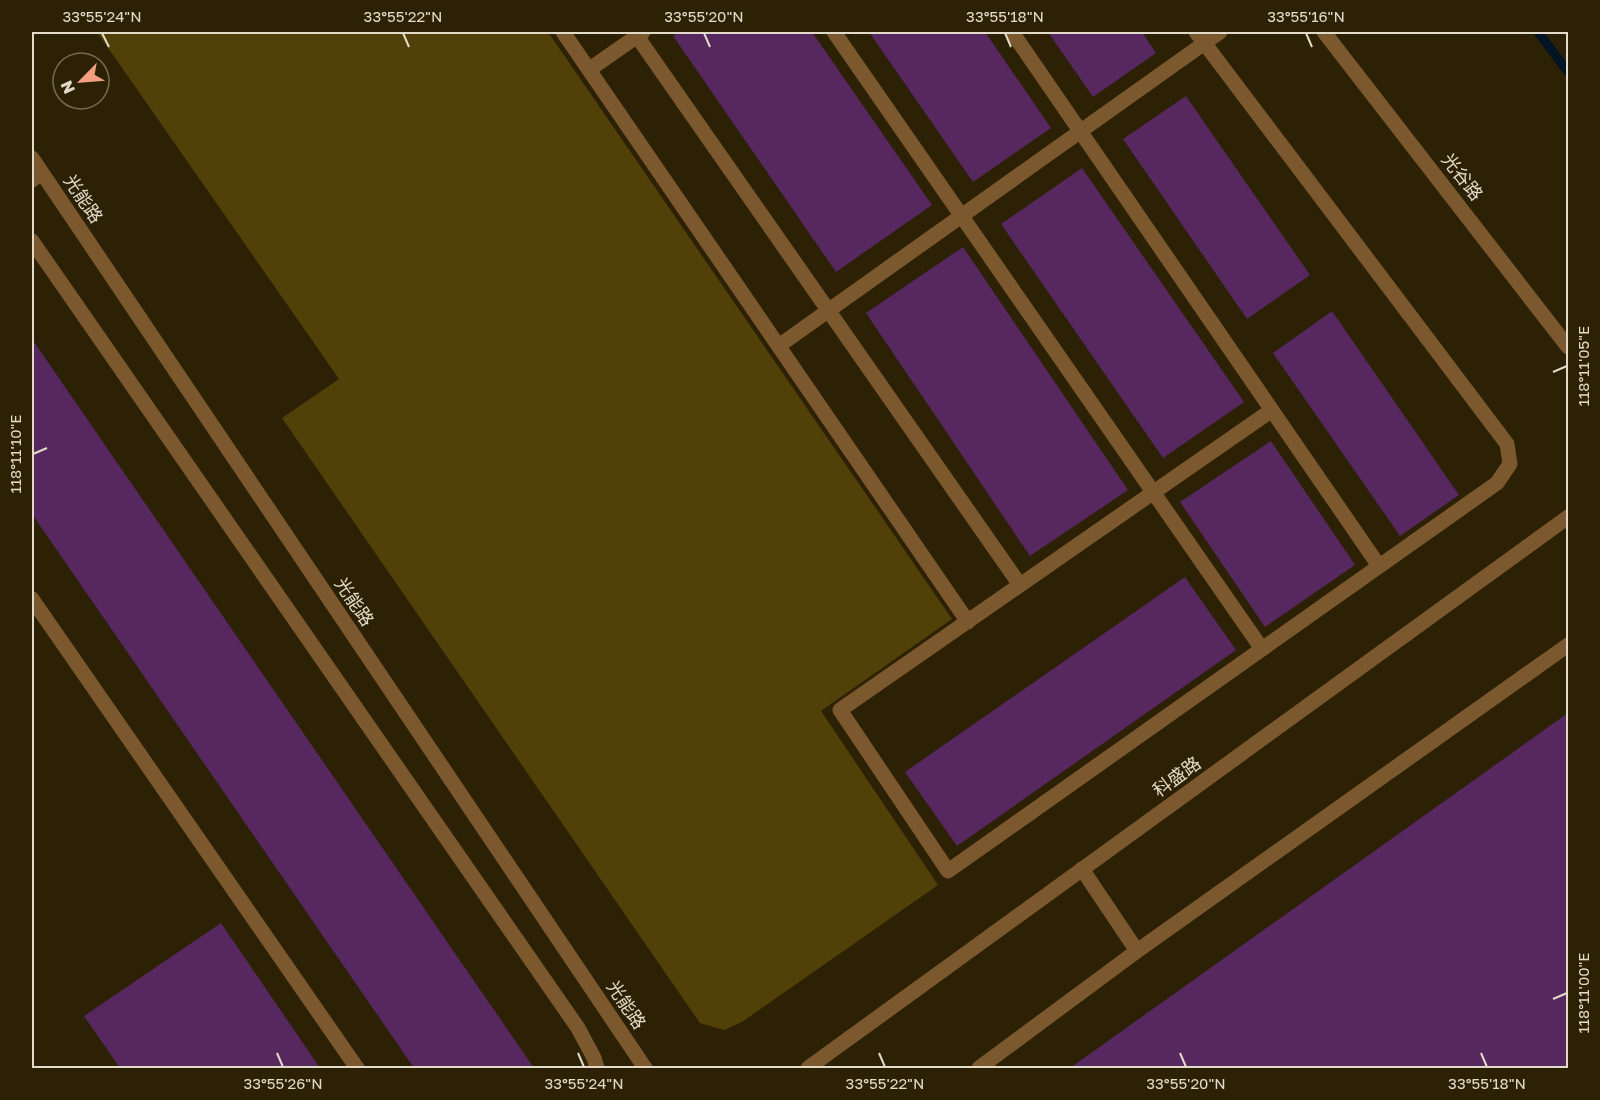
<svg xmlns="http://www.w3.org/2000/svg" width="1600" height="1100" font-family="'Golos Text','Noto Sans SC',sans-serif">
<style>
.green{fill:#524009}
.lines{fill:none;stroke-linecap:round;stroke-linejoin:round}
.stream{stroke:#001523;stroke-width:9}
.building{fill:#57275f}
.service{stroke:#7b582d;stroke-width:15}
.tertiary{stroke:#7b582d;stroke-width:15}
.ticks{fill:none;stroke:#e2dbca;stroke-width:2}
.labels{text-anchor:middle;stroke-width:4.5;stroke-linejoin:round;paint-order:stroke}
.street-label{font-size:18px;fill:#e2dbca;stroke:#2c2104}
.neatline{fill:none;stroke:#e2dbca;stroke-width:2}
.ticks-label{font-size:15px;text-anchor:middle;fill:#e2dbca}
</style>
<rect width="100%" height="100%" fill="#2c2104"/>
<path class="green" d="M 97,32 L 548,32 L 952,619 L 821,711 L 938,885 L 742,1022 L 724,1030 L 700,1023 L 282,418 L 339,379 Z"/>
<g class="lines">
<path class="stream" d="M 1538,32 L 1568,72"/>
</g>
<path class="building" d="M 680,32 L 812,32 L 932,205 L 836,272 L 673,36 Z
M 869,32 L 985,32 L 1051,128 L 973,182 Z
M 1048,32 L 1142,32 L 1156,53 L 1093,97 Z
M 1186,96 L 1310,275 L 1247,319 L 1123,139 Z
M 1082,168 L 1244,402 L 1163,458 L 1001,224 Z
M 963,247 L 1128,490 L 1030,556 L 866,313 Z
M 1332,311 L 1459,495 L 1400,536 L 1273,353 Z
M 32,339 L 534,1068 L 414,1068 L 32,514 Z
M 1271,441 L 1355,565 L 1265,627 L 1180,502 Z
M 1185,577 L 1236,650 L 957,846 L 905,772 Z
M 1568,713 L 1568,1068 L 1070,1068 Z
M 221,923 L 320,1068 L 120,1068 L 84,1016 Z"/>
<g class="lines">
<path class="service" d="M 563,32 L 968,622
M 634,32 L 1020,585
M 834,32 L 1262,649
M 1012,32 L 1379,566
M 1196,32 L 1507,444 L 1510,464 L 1497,483 L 948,871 L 840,710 L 1272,410
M 590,69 L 643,32
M 32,180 L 41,173
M 32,241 L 578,1028 L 594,1058 L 597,1068
M 780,345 L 1220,32
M 32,599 L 357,1068
M 1082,869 L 1137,951
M 979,1068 L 1137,951 L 1568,645"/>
<path class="tertiary" d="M 1324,32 L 1568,347
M 32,158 L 645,1068
M 808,1068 L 1568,517"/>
</g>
<path class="ticks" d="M 102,33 L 109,47M 403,33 L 409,47M 704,33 L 710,47M 1005,33 L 1011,47M 1306,33 L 1312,47M 1553,372 L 1567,366M 33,454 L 47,448M 1553,999 L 1567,993M 277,1053 L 283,1067M 578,1053 L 584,1067M 879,1053 L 885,1067M 1180,1053 L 1186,1067M 1481,1053 L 1487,1067"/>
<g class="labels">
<g class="street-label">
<text transform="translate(1462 177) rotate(52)" y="6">光谷路</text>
<text transform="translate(83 199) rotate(56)" y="6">光能路</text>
<text transform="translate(354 602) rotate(56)" y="6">光能路</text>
<text transform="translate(1177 777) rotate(-36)" y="6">科盛路</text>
<text transform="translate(626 1005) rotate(56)" y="6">光能路</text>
</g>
</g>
<rect width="1600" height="1100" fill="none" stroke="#2c2104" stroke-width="66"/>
<g transform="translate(81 81) rotate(245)"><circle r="28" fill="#2c2104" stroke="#756b53" stroke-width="1.5"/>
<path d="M0-4.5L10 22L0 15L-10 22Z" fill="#f2a080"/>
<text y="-9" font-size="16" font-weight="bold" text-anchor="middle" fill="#e2dbca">N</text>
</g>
<rect x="33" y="33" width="1534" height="1034" class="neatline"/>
<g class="ticks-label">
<text x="102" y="22">33°55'24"N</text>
<text x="403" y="22">33°55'22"N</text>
<text x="704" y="22">33°55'20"N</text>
<text x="1005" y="22">33°55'18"N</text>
<text x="1306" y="22">33°55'16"N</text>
<text transform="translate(1584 366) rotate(-90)" y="5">118°11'05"E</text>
<text transform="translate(16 454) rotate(-90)" y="5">118°11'10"E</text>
<text transform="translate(1584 993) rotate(-90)" y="5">118°11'00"E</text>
<text x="283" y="1089">33°55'26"N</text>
<text x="584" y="1089">33°55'24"N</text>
<text x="885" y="1089">33°55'22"N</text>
<text x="1186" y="1089">33°55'20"N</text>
<text x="1487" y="1089">33°55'18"N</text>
</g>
</svg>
